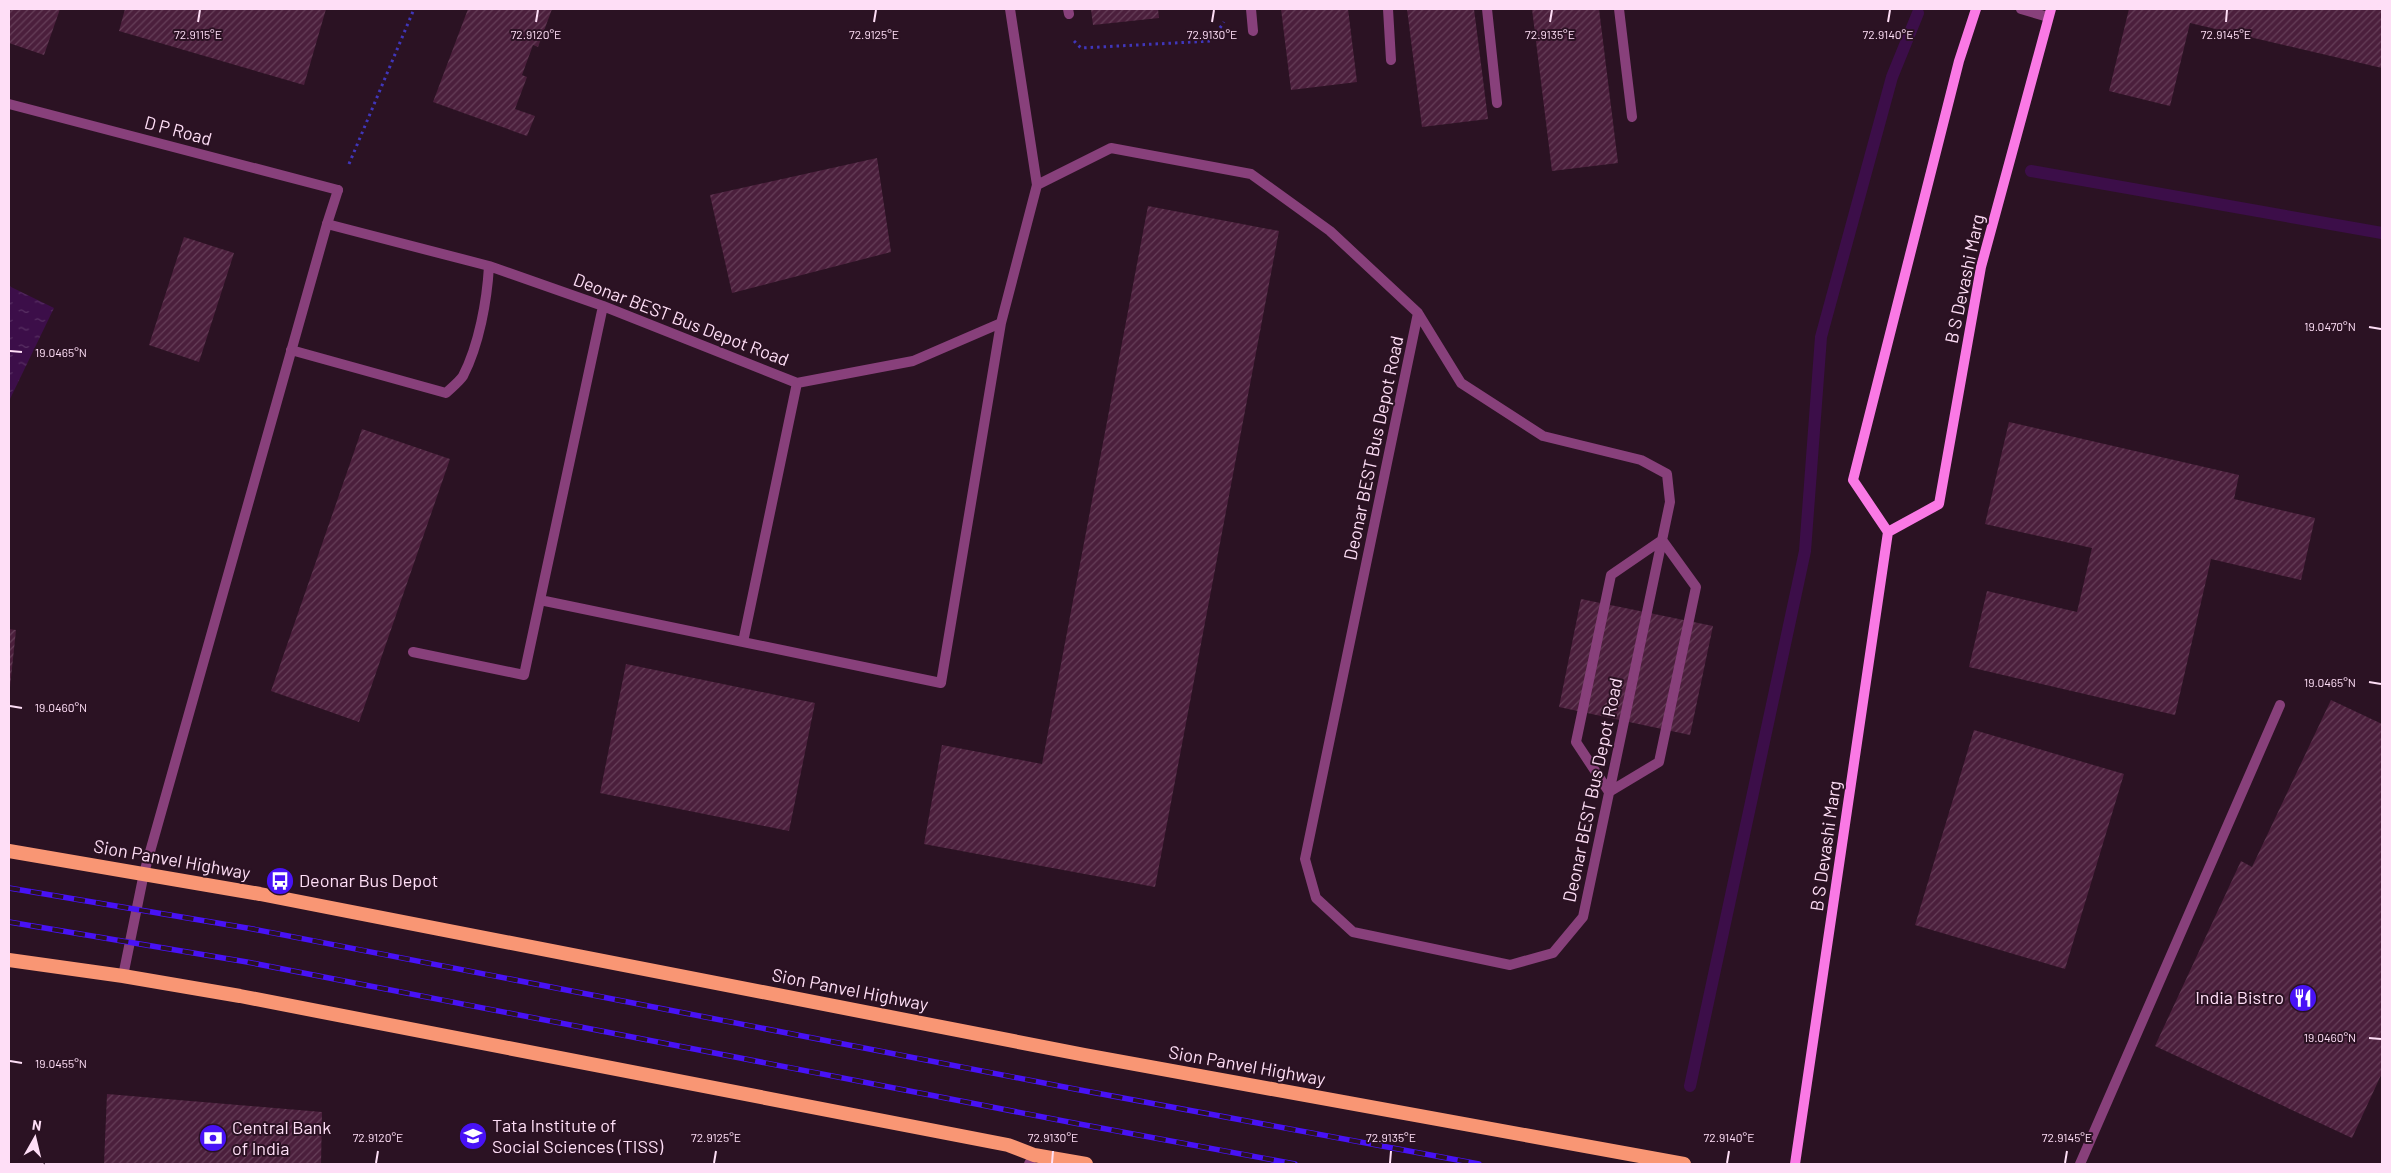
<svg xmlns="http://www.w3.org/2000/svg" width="2391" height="1173" font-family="Barlow,sans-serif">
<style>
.water{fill:url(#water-ripples)}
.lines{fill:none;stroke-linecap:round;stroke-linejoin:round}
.stream{stroke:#3c0e49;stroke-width:12}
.building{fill:url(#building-hatch)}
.path{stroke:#4036ba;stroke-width:3;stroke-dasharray:2.5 4;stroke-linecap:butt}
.service{stroke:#88407b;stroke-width:10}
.minor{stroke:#88407b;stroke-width:10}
.secondary{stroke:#fa79e5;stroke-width:10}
.trunk{stroke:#f99674;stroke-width:14}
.rail-casing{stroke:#4812f6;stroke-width:5.5}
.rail{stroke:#2b1223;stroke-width:4;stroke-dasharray:11;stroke-linecap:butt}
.ticks{fill:none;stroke:#fedef6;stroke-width:2}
.labels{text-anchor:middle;stroke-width:4;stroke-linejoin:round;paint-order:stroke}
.street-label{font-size:18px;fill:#fedef6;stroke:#2b1223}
.poi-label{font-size:18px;fill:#fedef6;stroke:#2b1223;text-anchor:start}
.ticks-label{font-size:12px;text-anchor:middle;fill:#fedef6;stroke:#2b1223;stroke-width:4;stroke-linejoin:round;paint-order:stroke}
</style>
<defs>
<pattern id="water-ripples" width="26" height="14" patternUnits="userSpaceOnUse" patternTransform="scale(1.25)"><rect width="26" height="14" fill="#3c0e49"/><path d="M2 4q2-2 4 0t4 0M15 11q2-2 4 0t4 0" fill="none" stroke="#593164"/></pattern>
<pattern id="building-hatch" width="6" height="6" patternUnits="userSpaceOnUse" patternTransform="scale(1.25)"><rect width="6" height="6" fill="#4b1f3c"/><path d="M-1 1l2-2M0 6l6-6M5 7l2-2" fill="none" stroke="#663f59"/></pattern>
</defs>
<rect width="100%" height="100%" fill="#2b1223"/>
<path class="water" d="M 9,286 L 54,308 L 9,401 Z"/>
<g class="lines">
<path class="stream" d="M 2031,171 L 2382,233
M 1690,1086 L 1805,551 L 1821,337 L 1892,77 L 1918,13"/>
</g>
<path class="building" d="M 9,9 L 60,9 L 44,55 L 9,43 Z
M 125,9 L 326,9 L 304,85 L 119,31 Z
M 468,9 L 552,9 L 538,47 L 533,45 L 522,75 L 527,77 L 515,109 L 535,116 L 527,136 L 433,102 Z
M 1091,9 L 1158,9 L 1159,18 L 1093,25 Z
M 1281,9 L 1348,9 L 1357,82 L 1291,90 Z
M 1407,9 L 1474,9 L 1488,119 L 1422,127 Z
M 1532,9 L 1599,9 L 1618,163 L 1552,171 Z
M 2129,9 L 2382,9 L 2382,68 L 2190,23 L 2170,106 L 2109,91 Z
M 877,158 L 891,252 L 732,293 L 710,195 Z
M 1148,206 L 1279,231 L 1155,887 L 924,844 L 942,745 L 1042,764 Z
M 184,237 L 234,253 L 199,362 L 149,345 Z
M 2009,422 L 2239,475 L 2234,499 L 2315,518 L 2301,580 L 2211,559 L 2175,715 L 1969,667 L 1987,591 L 2077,612 L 2092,548 L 1985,524 Z
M 362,429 L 450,459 L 359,722 L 271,691 Z
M 1581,599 L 1713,626 L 1690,735 L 1559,707 Z
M 9,629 L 16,630 L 10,687 L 9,687 Z
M 626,664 L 815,703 L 789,831 L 600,793 Z
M 2331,700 L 2382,724 L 2382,1073 L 2352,1138 L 2155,1046 L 2241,861 L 2252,867 Z
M 1974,730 L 2124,774 L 2065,969 L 1915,925 Z
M 107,1094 L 322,1112 L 321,1164 L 104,1164 Z"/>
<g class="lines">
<path class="path" d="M 1074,41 L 1081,48 L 1211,41 L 1224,22
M 349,164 L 414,9"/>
<path class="service" d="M 9,104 L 338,190
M 1037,185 L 1111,148 L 1251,174 L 1330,231 L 1418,313 L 1461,383 L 1543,436 L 1641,460 L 1667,474 L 1670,502 L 1583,917 L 1553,953 L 1510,965 L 1353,932 L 1316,898 L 1305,859 L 1418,313
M 327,224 L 489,266 L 603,306 L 797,383 L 913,361 L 1001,323 L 1037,185 L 1010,9
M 603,306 L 540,600 L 941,683 L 1001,323
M 291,350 L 446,393 C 451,388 459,382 463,376 C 479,345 487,301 489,266
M 1662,540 L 1696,587 L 1659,762 L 1609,792 L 1576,742 L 1611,575 Z
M 743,642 L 797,383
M 413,652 L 524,675 L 540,600
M 1029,1164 L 1034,1155
M 2080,1164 L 2280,705"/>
<path class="minor" d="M 1068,9 L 1069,14
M 1251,9 L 1253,31
M 1388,9 L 1391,60
M 1487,9 L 1497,103
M 1619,9 L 1632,117
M 2021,9 L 2048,17
M 123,976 L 144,873 L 327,224 L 338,190"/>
<path class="secondary" d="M 1888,532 L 1939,504 L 1981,267 L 2051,9
M 1795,1164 L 1888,532 L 1853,480 L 1959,61 L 1976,9"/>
<path class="trunk" d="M 9,851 L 260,894 L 1085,1055 L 1684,1164
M 9,960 L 123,976 L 240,996 L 1008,1145 L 1034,1155 L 1086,1164"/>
<defs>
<path id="rail" d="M 9,888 L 253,929 L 1080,1090 L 1479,1164
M 9,922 L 247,962 L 1074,1123 L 1295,1164"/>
</defs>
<use href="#rail" class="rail-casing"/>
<use href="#rail" class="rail"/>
</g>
<path class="ticks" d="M 198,22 L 200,10M 536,22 L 538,10M 874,22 L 876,10M 1212,22 L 1214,10M 1550,22 L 1552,10M 1888,22 L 1890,10M 2226,22 L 2227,10M 2369,327 L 2381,329M 10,351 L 22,352M 2369,682 L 2381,684M 10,706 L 22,708M 2369,1038 L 2381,1039M 10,1061 L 22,1063M 376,1163 L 378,1151M 714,1163 L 716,1151M 1052,1163 L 1053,1151M 1390,1163 L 1391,1151M 1727,1163 L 1729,1151M 2065,1163 L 2067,1151"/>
<defs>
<symbol id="bus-disc" viewBox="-11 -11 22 22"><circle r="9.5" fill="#4812f6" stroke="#2b1223"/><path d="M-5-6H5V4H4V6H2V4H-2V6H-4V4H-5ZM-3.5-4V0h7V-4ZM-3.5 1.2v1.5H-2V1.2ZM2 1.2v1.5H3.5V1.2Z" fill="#fff"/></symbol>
<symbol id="restaurant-disc" viewBox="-11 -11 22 22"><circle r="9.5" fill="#4812f6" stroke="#2b1223"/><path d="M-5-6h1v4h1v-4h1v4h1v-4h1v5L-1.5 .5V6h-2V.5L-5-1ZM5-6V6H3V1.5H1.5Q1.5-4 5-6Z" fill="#fff"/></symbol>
<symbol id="university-disc" viewBox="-11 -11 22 22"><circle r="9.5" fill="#4812f6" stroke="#2b1223"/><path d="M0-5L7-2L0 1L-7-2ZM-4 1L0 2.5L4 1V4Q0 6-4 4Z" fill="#fff"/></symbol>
<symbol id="bank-disc" viewBox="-11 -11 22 22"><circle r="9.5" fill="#4812f6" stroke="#2b1223"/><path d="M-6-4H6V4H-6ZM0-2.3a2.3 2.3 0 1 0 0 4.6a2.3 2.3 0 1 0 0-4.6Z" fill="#fff"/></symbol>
</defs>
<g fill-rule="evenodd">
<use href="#bus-disc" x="264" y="865" width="32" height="32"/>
<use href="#restaurant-disc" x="2287" y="982" width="32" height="32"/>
<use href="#university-disc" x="457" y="1120" width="32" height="32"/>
<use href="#bank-disc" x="197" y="1122" width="32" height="32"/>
</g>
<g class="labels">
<g class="street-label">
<text transform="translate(178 131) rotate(15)" y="6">D P Road</text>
<text transform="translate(1965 279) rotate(-78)" y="6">B S Devashi Marg</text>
<text transform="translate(681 320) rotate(21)" y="6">Deonar BEST Bus Depot Road</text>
<text transform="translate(1374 448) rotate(-78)" y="6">Deonar BEST Bus Depot Road</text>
<text transform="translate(1593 790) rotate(-78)" y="6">Deonar BEST Bus Depot Road</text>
<text transform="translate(1826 846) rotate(-82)" y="6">B S Devashi Marg</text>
<text transform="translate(172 860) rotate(10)" y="6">Sion Panvel Highway</text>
<text transform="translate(850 990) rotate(11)" y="6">Sion Panvel Highway</text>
<text transform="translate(1247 1066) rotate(10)" y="6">Sion Panvel Highway</text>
</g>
<g class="poi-label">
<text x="299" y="887">Deonar Bus Depot</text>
<text x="2284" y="1004" text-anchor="end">India Bistro</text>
<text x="492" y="1132">Tata Institute of<tspan x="492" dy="21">Social Sciences (TISS)</tspan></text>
<text x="232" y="1134">Central Bank<tspan x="232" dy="21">of India</tspan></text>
</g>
</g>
<g class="ticks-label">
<text x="198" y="39">72.9115°E</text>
<text x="536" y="39">72.9120°E</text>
<text x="874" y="39">72.9125°E</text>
<text x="1212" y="39">72.9130°E</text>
<text x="1550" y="39">72.9135°E</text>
<text x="1888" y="39">72.9140°E</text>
<text x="2226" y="39">72.9145°E</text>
<text x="2330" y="331">19.0470°N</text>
<text x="61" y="357">19.0465°N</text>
<text x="2330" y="687">19.0465°N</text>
<text x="61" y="712">19.0460°N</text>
<text x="2330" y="1042">19.0460°N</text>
<text x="61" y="1068">19.0455°N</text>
<text x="378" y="1142">72.9120°E</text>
<text x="716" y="1142">72.9125°E</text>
<text x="1053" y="1142">72.9130°E</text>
<text x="1391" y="1142">72.9135°E</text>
<text x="1729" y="1142">72.9140°E</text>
<text x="2067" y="1142">72.9145°E</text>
</g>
<rect width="2391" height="1173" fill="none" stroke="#fedef6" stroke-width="20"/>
<g transform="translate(35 1138) rotate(8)" stroke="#2b1223" stroke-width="4" paint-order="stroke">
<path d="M0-4L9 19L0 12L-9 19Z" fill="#fedef6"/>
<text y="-8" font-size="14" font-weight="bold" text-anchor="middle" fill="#fedef6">N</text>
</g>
</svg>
